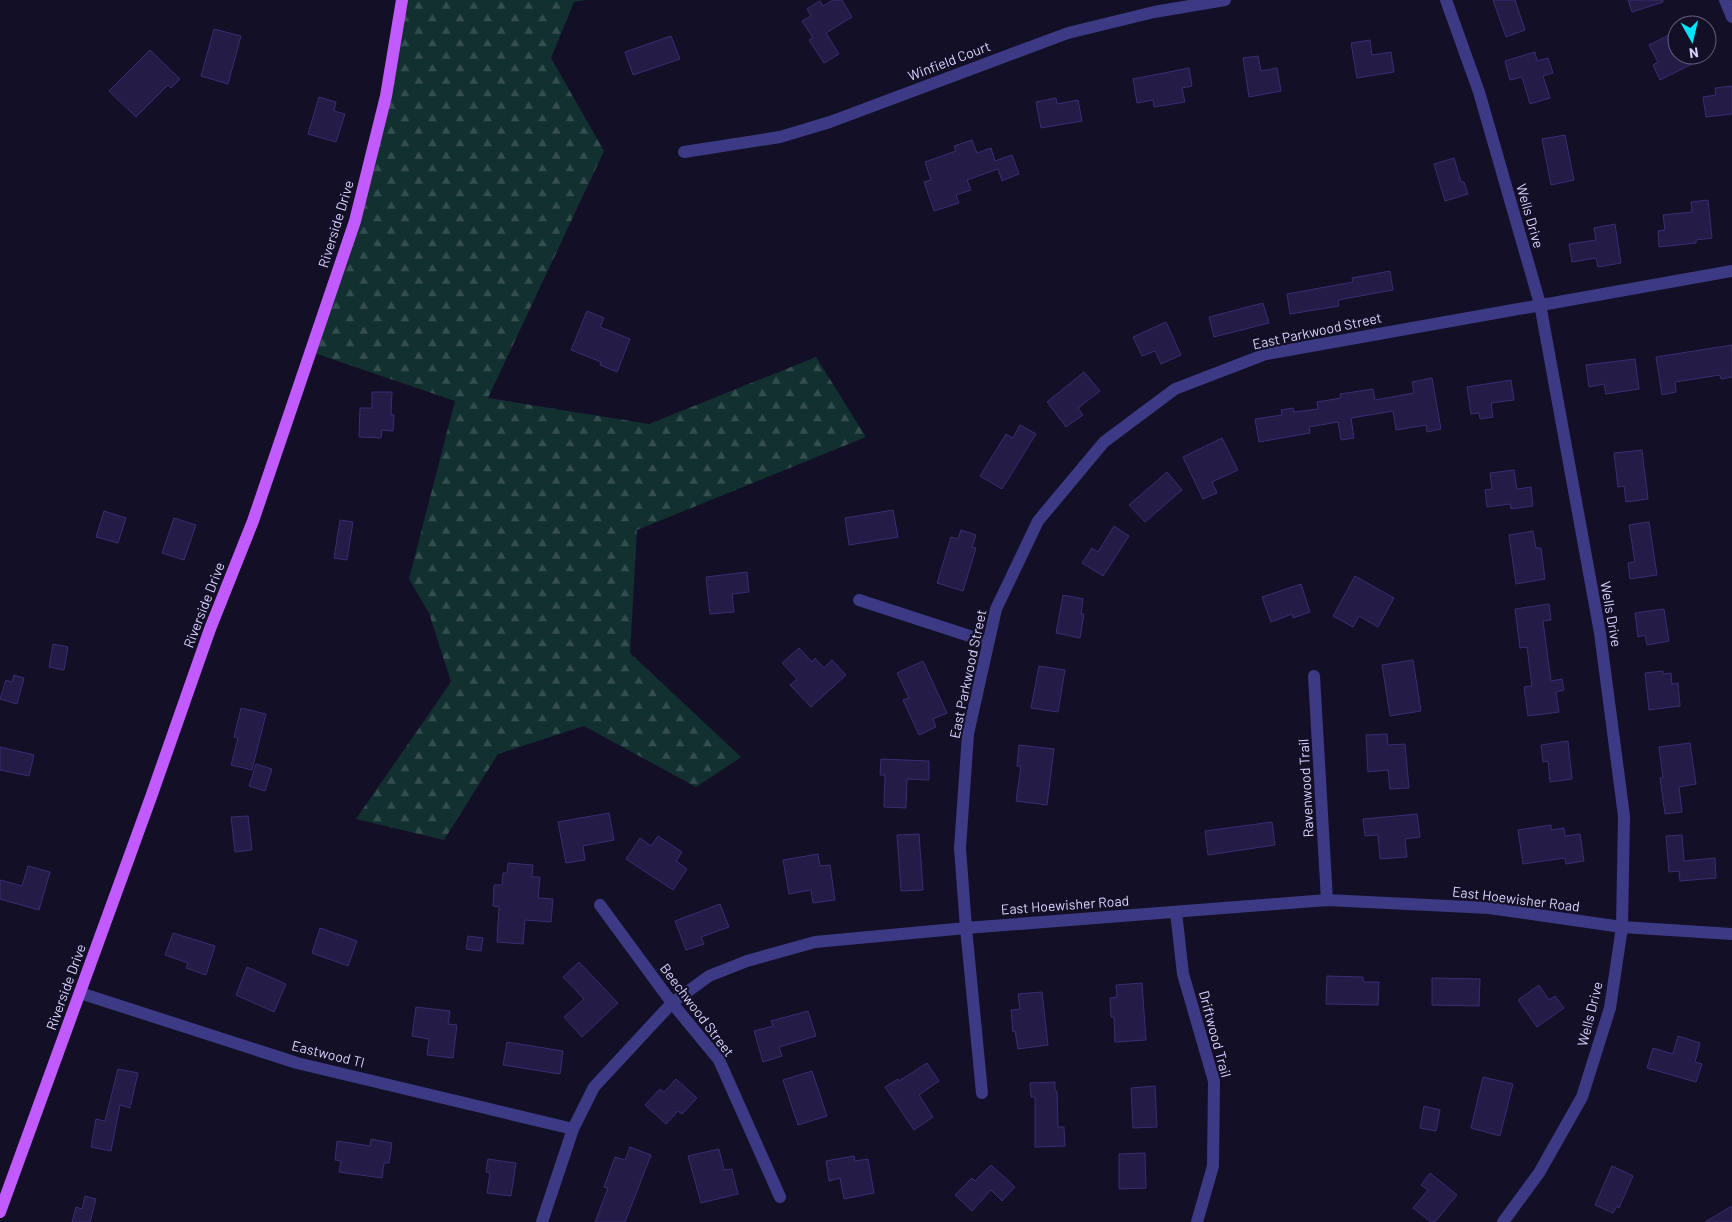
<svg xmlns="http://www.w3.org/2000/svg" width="1732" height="1222" font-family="Barlow,sans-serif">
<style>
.forest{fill:url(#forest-firs)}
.building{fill:#241b47;stroke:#3b2d73}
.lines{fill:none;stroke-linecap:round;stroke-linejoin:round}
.minor{stroke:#3d3a85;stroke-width:12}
.major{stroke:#c25bff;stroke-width:12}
.labels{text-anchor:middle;stroke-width:4.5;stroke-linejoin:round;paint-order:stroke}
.street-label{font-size:14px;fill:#d9d4ff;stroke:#130f26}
</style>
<defs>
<pattern id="forest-firs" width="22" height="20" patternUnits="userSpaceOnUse" patternTransform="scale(1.25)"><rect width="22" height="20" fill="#12302f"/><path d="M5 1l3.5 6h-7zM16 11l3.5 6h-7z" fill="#344d4e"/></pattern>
</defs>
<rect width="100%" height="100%" fill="#130f26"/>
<path class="forest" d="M 402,0 L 585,0 L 574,2 L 551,58 L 604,151 L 488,398 L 649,424 L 816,357 L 866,437 L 637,530 L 630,653 L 741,757 L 696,787 L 584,726 L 498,754 L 444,840 L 356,819 L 451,682 L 429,613 L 409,579 L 455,401 L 311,352 L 355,221 Z"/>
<path class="building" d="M 833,0 L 842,0 L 852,17 L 826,33 L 839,54 L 824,63 L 809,40 L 813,38 L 802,21 L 811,16 L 807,9 L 820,1 L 823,6 Z
M 1493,0 L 1515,0 L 1525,30 L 1506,37 Z
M 1628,0 L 1663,0 L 1663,2 L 1632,12 Z
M 214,29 L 241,36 L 228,84 L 201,76 Z
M 1677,31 L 1677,55 L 1687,55 L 1692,64 L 1660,80 L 1653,65 L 1658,62 L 1649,45 Z
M 671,36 L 680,59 L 633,75 L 625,52 Z
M 1370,40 L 1372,55 L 1391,52 L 1394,72 L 1357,78 L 1351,43 Z
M 150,50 L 180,79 L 171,88 L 168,85 L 136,117 L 109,91 Z
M 1535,52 L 1537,61 L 1548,58 L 1553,73 L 1543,76 L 1550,98 L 1530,104 L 1522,77 L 1510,80 L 1505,61 Z
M 1258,56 L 1261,71 L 1277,68 L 1281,91 L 1249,97 L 1243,58 Z
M 1189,68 L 1192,86 L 1182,88 L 1185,102 L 1154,107 L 1153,100 L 1137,103 L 1133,79 Z
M 1732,86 L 1732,114 L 1706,117 L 1703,97 L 1716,95 L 1715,88 Z
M 319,97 L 336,102 L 334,111 L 345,114 L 336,142 L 308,134 Z
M 1056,98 L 1057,104 L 1078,100 L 1082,121 L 1041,128 L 1036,102 Z
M 1565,135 L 1574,180 L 1551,185 L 1542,139 Z
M 972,140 L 977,153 L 991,148 L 995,161 L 1012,155 L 1019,174 L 1002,181 L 998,169 L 967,180 L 971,190 L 956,195 L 959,203 L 934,211 L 924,182 L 931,180 L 925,162 L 956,151 L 954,146 Z
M 1454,158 L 1461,182 L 1464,182 L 1468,194 L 1445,201 L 1434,164 Z
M 1708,200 L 1712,238 L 1696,240 L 1696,243 L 1659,247 L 1658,231 L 1665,230 L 1663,215 L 1692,212 L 1691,202 Z
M 1615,224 L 1621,263 L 1598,267 L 1596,258 L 1572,262 L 1569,244 L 1596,240 L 1594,228 Z
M 1390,271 L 1393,290 L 1338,300 L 1339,306 L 1290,314 L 1287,294 L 1353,282 L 1352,278 Z
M 1263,303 L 1269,323 L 1214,337 L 1209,317 Z
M 587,311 L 604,318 L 600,327 L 630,339 L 617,372 L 600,365 L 601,362 L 571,350 Z
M 1166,322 L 1181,355 L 1161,364 L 1155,351 L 1142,356 L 1133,337 Z
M 1732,345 L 1732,377 L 1721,379 L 1720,375 L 1675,382 L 1676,392 L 1662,395 L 1656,357 Z
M 1635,359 L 1639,389 L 1606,394 L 1604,384 L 1589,387 L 1586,365 Z
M 1084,372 L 1100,391 L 1078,408 L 1083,415 L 1066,427 L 1047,402 Z
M 1432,378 L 1441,429 L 1427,432 L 1426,425 L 1396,430 L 1393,411 L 1351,418 L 1354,438 L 1341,440 L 1338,422 L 1309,427 L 1310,433 L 1259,442 L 1255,419 L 1282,415 L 1281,410 L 1293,408 L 1294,412 L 1318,409 L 1317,402 L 1341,398 L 1340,394 L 1373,389 L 1375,400 L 1414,393 L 1412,382 Z
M 1511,380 L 1514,400 L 1491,403 L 1493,417 L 1480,419 L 1479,413 L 1471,414 L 1467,387 Z
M 372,392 L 392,392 L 391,415 L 394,415 L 393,431 L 382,430 L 381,438 L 359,437 L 360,408 L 372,408 Z
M 1020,425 L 1036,434 L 1002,489 L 980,476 L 1006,434 L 1013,438 Z
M 1222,438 L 1238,470 L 1212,482 L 1217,493 L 1203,499 L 1183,457 Z
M 1642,450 L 1648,499 L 1626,502 L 1624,486 L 1618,487 L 1614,453 Z
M 1514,470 L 1517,489 L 1531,487 L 1533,506 L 1511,509 L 1510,504 L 1487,507 L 1485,490 L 1492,489 L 1490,473 Z
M 1167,472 L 1182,490 L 1145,522 L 1129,505 Z
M 893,510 L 898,537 L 849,545 L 845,518 Z
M 104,511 L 126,518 L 118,543 L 96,537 Z
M 174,518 L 196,525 L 184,560 L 162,553 Z
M 340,520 L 353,522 L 347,560 L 334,558 Z
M 1649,522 L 1657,575 L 1630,579 L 1628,563 L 1635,562 L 1629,525 Z
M 1114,526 L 1129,536 L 1103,576 L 1082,563 L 1092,548 L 1098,552 Z
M 961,530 L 976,535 L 972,547 L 976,548 L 963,591 L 937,583 L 951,537 L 958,539 Z
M 1533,531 L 1536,548 L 1541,548 L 1545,579 L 1516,584 L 1509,535 Z
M 747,572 L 749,592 L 732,594 L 734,612 L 710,614 L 706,577 Z
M 1355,576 L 1394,598 L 1378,627 L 1359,616 L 1353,627 L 1333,616 Z
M 1301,584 L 1310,612 L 1293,618 L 1292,614 L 1271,622 L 1262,597 Z
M 1063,595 L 1083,599 L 1081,614 L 1084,614 L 1080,638 L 1056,633 Z
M 1549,604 L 1551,620 L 1543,621 L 1551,681 L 1562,679 L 1564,690 L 1556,692 L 1559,712 L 1528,716 L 1524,687 L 1532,686 L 1527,647 L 1520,648 L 1515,609 Z
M 1664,609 L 1669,641 L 1647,645 L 1645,635 L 1638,637 L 1635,613 Z
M 53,644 L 68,647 L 64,670 L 49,667 Z
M 799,648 L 812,662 L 815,658 L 824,668 L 832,660 L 846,675 L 811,707 L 790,685 L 797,679 L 782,663 Z
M 1413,660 L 1421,711 L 1390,716 L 1382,665 Z
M 923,661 L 947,713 L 933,719 L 936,727 L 919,735 L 903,700 L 909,698 L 897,673 Z
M 1039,666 L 1065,670 L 1058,712 L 1031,708 Z
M 1663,671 L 1663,674 L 1671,673 L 1672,684 L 1678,683 L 1680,706 L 1649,710 L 1645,673 Z
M 14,675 L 24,678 L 17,704 L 0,699 L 6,680 L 12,682 Z
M 241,708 L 266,714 L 252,770 L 231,765 L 238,738 L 234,737 Z
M 1387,734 L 1388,745 L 1405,744 L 1409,788 L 1390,789 L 1388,770 L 1368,772 L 1366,735 Z
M 1568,741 L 1572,779 L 1550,782 L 1548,761 L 1543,762 L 1541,745 Z
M 1690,743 L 1696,784 L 1679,787 L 1682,812 L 1665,814 L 1660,778 L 1663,778 L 1659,747 Z
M 1019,745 L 1054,749 L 1047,805 L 1016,801 L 1021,766 L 1017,766 Z
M 0,747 L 34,755 L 29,776 L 0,770 Z
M 881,759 L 929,761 L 929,780 L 907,779 L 906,808 L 884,807 L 885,775 L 880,775 Z
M 256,764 L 272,769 L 265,791 L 249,786 Z
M 609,813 L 614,840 L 583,846 L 585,860 L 566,863 L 558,822 Z
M 1417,814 L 1420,837 L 1405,839 L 1407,857 L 1380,859 L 1378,835 L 1365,836 L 1363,819 Z
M 248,816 L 252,850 L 235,852 L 231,817 Z
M 1272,822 L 1275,845 L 1208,855 L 1205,831 Z
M 1551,825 L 1551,830 L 1564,828 L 1565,836 L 1580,834 L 1584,861 L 1566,864 L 1565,858 L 1523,864 L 1518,830 Z
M 919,834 L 923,890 L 901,891 L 897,835 Z
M 1682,835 L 1684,861 L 1715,858 L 1716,878 L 1680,881 L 1679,871 L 1669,872 L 1666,836 Z
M 658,836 L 682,852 L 676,861 L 687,869 L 673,890 L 626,859 L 640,838 L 651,846 Z
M 818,854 L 820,866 L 830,865 L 835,900 L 813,903 L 811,890 L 789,894 L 783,860 Z
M 508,863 L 533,865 L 532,877 L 540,877 L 538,898 L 553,899 L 551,922 L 525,920 L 523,944 L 497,942 L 499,907 L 493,906 L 494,885 L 502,885 L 503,873 L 507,873 Z
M 28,866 L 50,872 L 39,910 L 0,899 L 0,880 L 22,886 Z
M 720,904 L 729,927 L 701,937 L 704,944 L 686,950 L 675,921 Z
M 320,928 L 357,941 L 348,966 L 312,953 Z
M 173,933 L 215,946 L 206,975 L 186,968 L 188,963 L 165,955 Z
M 468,936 L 483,938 L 481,951 L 466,949 Z
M 579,962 L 618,1003 L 582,1037 L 564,1017 L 584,999 L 563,977 Z
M 247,967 L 286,984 L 274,1012 L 236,995 Z
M 1327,976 L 1363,977 L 1363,982 L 1379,982 L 1378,1005 L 1326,1004 Z
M 1432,978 L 1480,979 L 1479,1006 L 1432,1005 Z
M 1142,983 L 1146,1040 L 1115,1042 L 1114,1017 L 1111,1017 L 1110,998 L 1117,997 L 1116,985 Z
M 1539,985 L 1549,1000 L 1555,996 L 1564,1008 L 1537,1027 L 1518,1000 Z
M 1042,992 L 1048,1045 L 1018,1049 L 1015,1031 L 1013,1032 L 1011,1010 L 1020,1009 L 1018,994 Z
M 416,1007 L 450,1011 L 448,1024 L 457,1025 L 453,1058 L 427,1055 L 429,1039 L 412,1036 Z
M 808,1011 L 816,1036 L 779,1047 L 782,1056 L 763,1062 L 754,1031 L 773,1026 L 771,1021 Z
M 1678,1036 L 1700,1043 L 1695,1062 L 1702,1064 L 1696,1082 L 1647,1068 L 1653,1048 L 1673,1054 Z
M 507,1042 L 563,1051 L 560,1074 L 503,1065 Z
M 927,1063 L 939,1081 L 919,1095 L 933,1117 L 914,1130 L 885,1087 L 898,1079 L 899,1081 Z
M 118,1069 L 138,1073 L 130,1108 L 120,1105 L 111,1151 L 91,1147 L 96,1119 L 105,1121 Z
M 812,1071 L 827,1116 L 798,1125 L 783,1080 Z
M 1483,1077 L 1513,1084 L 1500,1136 L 1471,1128 Z
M 676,1079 L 697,1098 L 682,1114 L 678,1111 L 666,1124 L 645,1105 L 660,1089 L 664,1092 Z
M 1055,1082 L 1055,1091 L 1057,1091 L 1058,1127 L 1064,1127 L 1065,1146 L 1035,1147 L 1035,1097 L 1031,1097 L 1030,1083 Z
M 1155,1086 L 1157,1127 L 1133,1128 L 1131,1088 Z
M 1424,1106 L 1440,1110 L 1436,1131 L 1420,1128 Z
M 371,1139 L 392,1143 L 389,1163 L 384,1163 L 382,1178 L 339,1172 L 341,1161 L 335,1160 L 337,1141 L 370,1146 Z
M 630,1147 L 651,1155 L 625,1222 L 595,1222 L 608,1188 L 604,1187 L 615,1157 L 625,1160 Z
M 719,1149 L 724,1170 L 732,1169 L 738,1194 L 701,1203 L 688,1156 Z
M 1145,1153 L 1146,1188 L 1119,1189 L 1119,1154 Z
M 854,1156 L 855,1161 L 868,1159 L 874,1193 L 844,1199 L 840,1178 L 829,1181 L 826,1161 Z
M 488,1159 L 516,1163 L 511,1196 L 487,1193 L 490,1173 L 486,1172 Z
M 991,1165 L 1015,1187 L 1002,1201 L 991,1190 L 972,1211 L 955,1195 L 972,1178 L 975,1181 Z
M 1612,1166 L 1633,1176 L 1619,1208 L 1617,1206 L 1613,1213 L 1595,1205 Z
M 1430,1173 L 1457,1195 L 1435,1222 L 1431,1222 L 1413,1208 L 1428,1190 L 1421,1185 Z
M 85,1196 L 96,1199 L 90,1222 L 72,1222 L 76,1207 L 82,1209 Z
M 1732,1206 L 1732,1222 L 1705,1222 Z"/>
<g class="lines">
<path class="minor" d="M 1446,0 L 1479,92 L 1540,304 L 1600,633 L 1624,816 L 1622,927 L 1610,1008 L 1582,1097 L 1539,1173 L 1503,1222
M 1725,0 L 1732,17
M 684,152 L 780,137 L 830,122 L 1068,33 L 1154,12 L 1225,0
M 859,600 L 988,642
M 1314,676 L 1327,900
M 600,905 L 672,1003 L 719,1060 L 780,1197
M 1176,912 L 1183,974 L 1214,1081 L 1213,1166 L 1197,1222
M 80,993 L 297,1063 L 573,1129
M 982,1093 L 966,928 L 960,848 L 968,734 L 996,609 L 1038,521 L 1104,442 L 1175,389 L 1266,354 L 1732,271
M 542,1222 L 573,1129 L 594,1087 L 672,1003 L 709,976 L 747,961 L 815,942 L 966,928 L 1327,900 L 1489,908 L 1622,927 L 1732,934"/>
<path class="major" d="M 0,1212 L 151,797 L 210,629 L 253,521 L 355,221 L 386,96 L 402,0"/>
</g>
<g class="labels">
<g class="street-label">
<text transform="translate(949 61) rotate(-21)" y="5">Winfield Court</text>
<text transform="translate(1530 216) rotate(74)" y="5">Wells Drive</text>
<text transform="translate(336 224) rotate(-73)" y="5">Riverside Drive</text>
<text transform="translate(1317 331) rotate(-12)" y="5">East Parkwood Street</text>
<text transform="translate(204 605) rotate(-69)" y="5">Riverside Drive</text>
<text transform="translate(1611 614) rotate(80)" y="5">Wells Drive</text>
<text transform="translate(968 674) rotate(-78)" y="5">East Parkwood Street</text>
<text transform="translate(1306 788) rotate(-93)" y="5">Ravenwood Trail</text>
<text transform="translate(1516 899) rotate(7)" y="5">East Hoewisher Road</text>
<text transform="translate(1065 905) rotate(-4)" y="5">East Hoewisher Road</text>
<text transform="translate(66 987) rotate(-70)" y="5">Riverside Drive</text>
<text transform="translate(697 1010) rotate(53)" y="5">Beechwood Street</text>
<text transform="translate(1590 1014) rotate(-76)" y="5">Wells Drive</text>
<text transform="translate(1215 1034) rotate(75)" y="5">Driftwood Trail</text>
<text transform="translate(328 1054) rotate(14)" y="5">Eastwood Tl</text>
</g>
</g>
<g transform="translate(1692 40) rotate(172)"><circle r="24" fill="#130f26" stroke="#625e7d"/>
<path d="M0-4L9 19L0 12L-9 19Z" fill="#00e5ff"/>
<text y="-8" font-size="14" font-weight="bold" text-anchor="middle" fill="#d9d4ff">N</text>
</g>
</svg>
